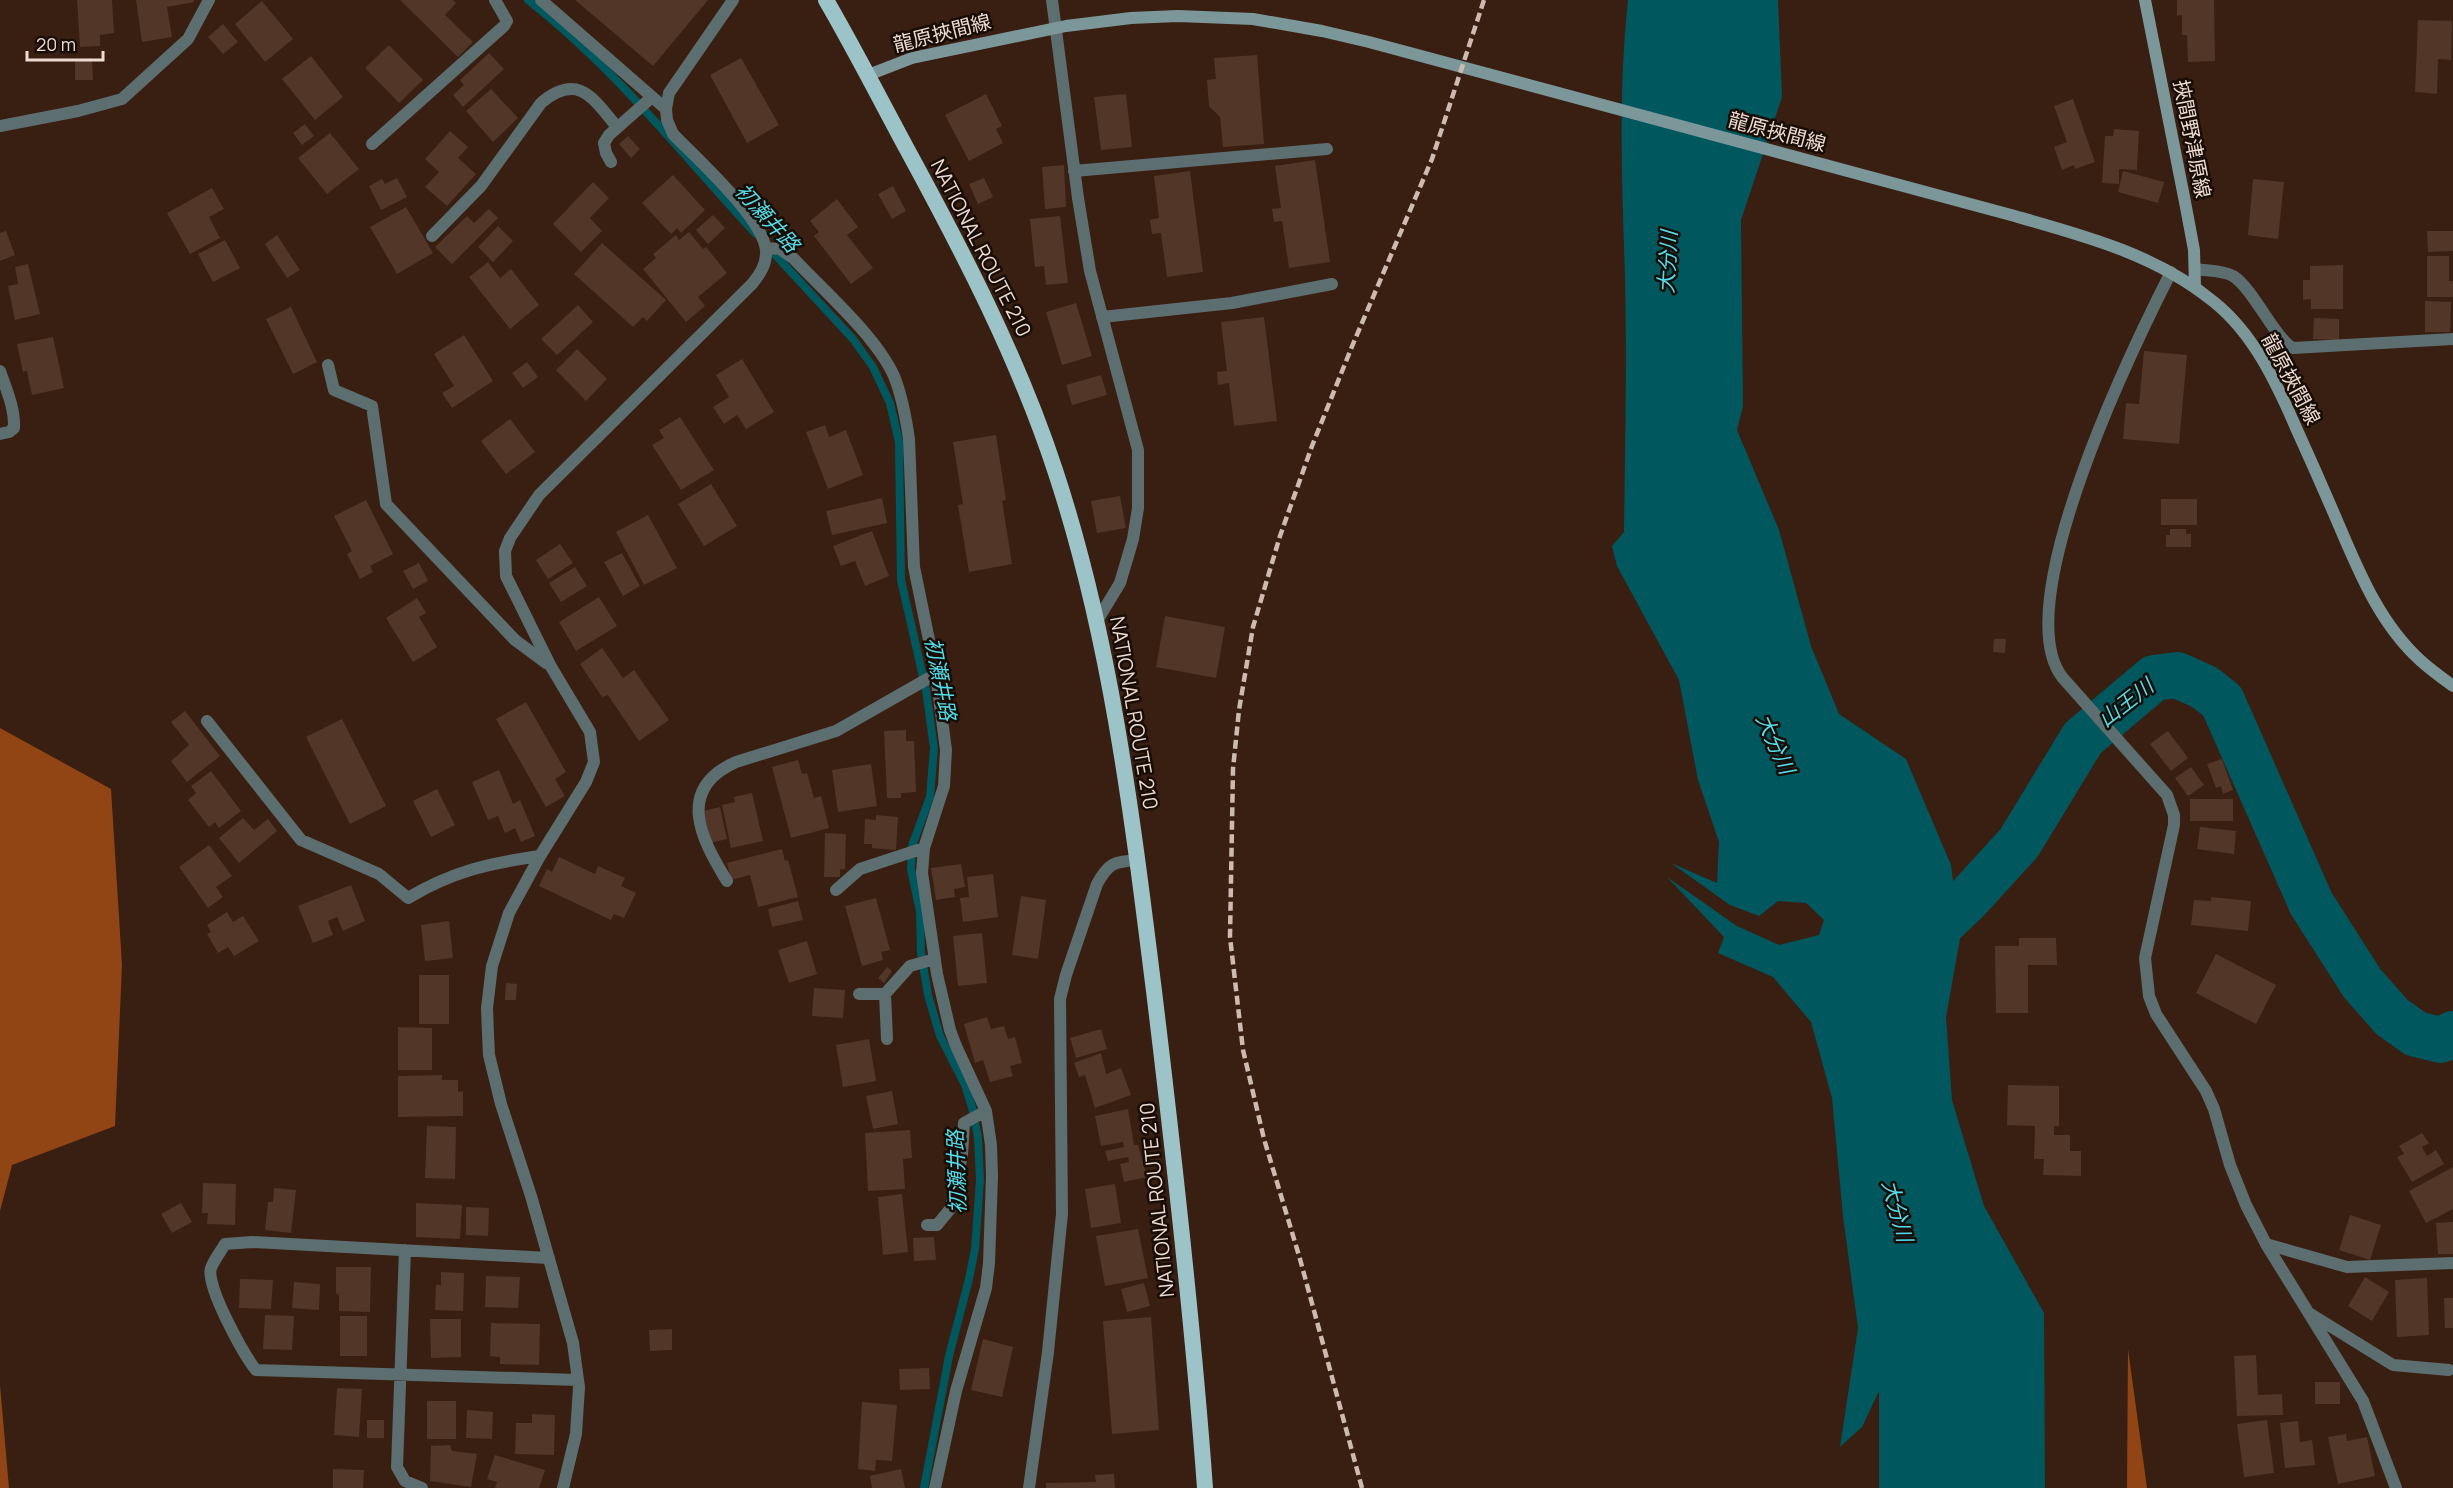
<svg xmlns="http://www.w3.org/2000/svg" width="2453" height="1488" font-family="Manrope,'Noto Sans JP',sans-serif">
<style>
.forest{fill:#914515}
.water{fill:#01575e}
.lines{fill:none;stroke-linecap:round;stroke-linejoin:round}
.stream{stroke:#01575e;stroke-width:8}
.river{stroke:#01575e;stroke-width:46}
.building{fill:#523628}
.minor{stroke:#5c6e70;stroke-width:12}
.secondary{stroke:#7b979a;stroke-width:12}
.trunk{stroke:#9cc4c8;stroke-width:16}
.rail{stroke:#cdbab0;stroke-width:4.5;stroke-dasharray:9 4.5;stroke-linecap:butt}
.labels{text-anchor:middle;stroke-width:5;stroke-linejoin:round;paint-order:stroke}
.street-label{font-size:20px;fill:#eddbd2;stroke:#170c06}
.water-label{font-size:21px;font-style:italic;fill:#52dce9;stroke:#170c06}
</style>
<rect width="100%" height="100%" fill="#381f11"/>
<path class="forest" d="M 0,728 L 111,789 L 122,965 L 115,1126 L 12,1165 L 0,1211 Z
M 2128,1349 L 2147,1488 L 2127,1488 Z
M 0,1385 L 9,1488 L 0,1488 Z"/>
<path class="water" d="M 1628,0 L 1778,0 L 1782,97 L 1741,220 L 1743,406 L 1737,430 L 1779,530 L 1811,646 L 1839,714 L 1906,759 L 1951,865 L 1960,939 L 1946,1017 L 1952,1100 L 1984,1206 L 2044,1313 L 2045,1488 L 1879,1488 L 1879,1391 L 1862,1427 L 1840,1447 L 1858,1328 L 1843,1216 L 1832,1098 L 1811,1022 L 1773,977 L 1718,953 L 1724,937 L 1667,877 L 1737,926 L 1779,945 L 1819,935 L 1824,920 L 1806,903 L 1778,901 L 1759,916 L 1730,905 L 1671,863 L 1717,883 L 1719,842 L 1698,780 L 1679,680 L 1617,566 L 1612,546 L 1624,532 C 1625,447 1627,362 1625,277 C 1622,185 1618,92 1628,0 Z"/>
<g class="lines">
<path class="stream" d="M 528,0 C 614,67 682,154 756,234
M 768,247 L 853,339 L 873,367 L 890,403 L 899,442 L 901,580 L 926,690 L 934,748 L 930,797 L 912,846 L 911,869 L 920,912 L 921,953 L 928,995 L 940,1036 L 965,1085 L 972,1107 L 978,1138 L 980,1180 L 975,1249 L 969,1279 L 949,1356 L 924,1488"/>
<path class="river" d="M 1911,953 L 1967,900 L 2019,843 L 2083,738 L 2154,678 L 2177,675 L 2204,687 L 2222,701 L 2311,903 L 2362,983 L 2392,1017 L 2416,1034 L 2441,1040 L 2453,1034"/>
</g>
<path class="building" d="M 77,0 L 112,0 L 114,33 L 100,35 L 100,46 L 80,47 Z
M 136,0 L 194,0 L 194,2 L 167,7 L 172,37 L 142,42 Z
M 400,0 L 453,0 L 456,3 L 445,15 L 473,42 L 458,57 Z
M 575,0 L 708,0 L 653,66 Z
M 2177,0 L 2214,0 L 2215,61 L 2188,62 L 2187,35 L 2182,35 L 2182,15 L 2177,16 Z
M 262,1 L 293,39 L 265,62 L 235,24 Z
M 2418,20 L 2452,21 L 2451,60 L 2438,59 L 2437,94 L 2415,92 Z
M 223,24 L 238,42 L 223,54 L 208,37 Z
M 389,45 L 423,80 L 399,103 L 365,68 Z
M 489,53 L 504,69 L 463,107 L 453,95 L 464,85 L 460,80 Z
M 1257,55 L 1264,144 L 1223,147 L 1220,117 L 1209,106 L 1207,80 L 1216,79 L 1214,58 Z
M 311,56 L 343,97 L 315,120 L 282,79 Z
M 92,58 L 93,80 L 75,80 L 75,59 Z
M 741,58 L 779,125 L 747,143 L 710,75 Z
M 491,89 L 518,118 L 493,142 L 466,111 Z
M 986,94 L 1002,126 L 996,129 L 1003,143 L 969,161 L 945,115 Z
M 1126,94 L 1132,147 L 1101,150 L 1094,97 Z
M 2073,99 L 2095,162 L 2075,169 L 2074,165 L 2062,170 L 2054,147 L 2067,142 L 2054,106 Z
M 305,124 L 314,136 L 302,145 L 293,133 Z
M 2114,129 L 2139,131 L 2137,170 L 2119,169 L 2119,184 L 2102,183 L 2105,136 L 2113,136 Z
M 450,131 L 468,147 L 458,158 L 476,174 L 447,206 L 425,187 L 439,172 L 425,159 Z
M 330,133 L 359,169 L 327,194 L 298,158 Z
M 628,136 L 640,149 L 631,158 L 619,144 Z
M 1315,160 L 1330,262 L 1289,268 L 1282,221 L 1274,222 L 1272,209 L 1281,208 L 1275,166 Z
M 1064,165 L 1066,207 L 1045,209 L 1042,167 Z
M 1190,171 L 1203,272 L 1167,277 L 1161,233 L 1152,234 L 1150,220 L 1159,218 L 1154,176 Z
M 2123,171 L 2164,182 L 2158,203 L 2118,192 Z
M 673,175 L 705,210 L 681,233 L 677,228 L 671,234 L 642,203 Z
M 397,178 L 407,197 L 381,210 L 369,186 L 382,179 L 385,184 Z
M 984,178 L 993,197 L 978,204 L 969,184 Z
M 2253,179 L 2284,182 L 2278,239 L 2248,235 Z
M 593,182 L 609,198 L 590,218 L 602,231 L 581,252 L 553,224 Z
M 893,186 L 906,211 L 892,219 L 878,194 Z
M 212,188 L 224,209 L 209,217 L 220,238 L 190,254 L 167,213 Z
M 837,199 L 858,227 L 847,235 L 873,268 L 851,284 L 814,236 L 819,232 L 810,221 Z
M 406,207 L 433,253 L 397,274 L 370,227 Z
M 489,209 L 498,218 L 452,264 L 435,247 L 467,216 L 474,223 Z
M 713,215 L 725,228 L 708,244 L 696,230 Z
M 1060,216 L 1068,283 L 1046,285 L 1044,266 L 1035,267 L 1030,219 Z
M 498,226 L 513,241 L 493,262 L 478,247 Z
M 6,231 L 15,255 L 0,261 L 0,233 Z
M 2427,231 L 2453,231 L 2453,251 L 2428,252 Z
M 689,232 L 703,249 L 706,247 L 727,273 L 698,297 L 705,306 L 686,322 L 643,269 L 656,258 L 653,254 L 676,235 L 679,240 Z
M 277,235 L 300,270 L 287,278 L 265,244 Z
M 225,240 L 240,268 L 213,282 L 198,254 Z
M 602,243 L 666,300 L 647,321 L 643,317 L 633,327 L 574,274 Z
M 2427,256 L 2449,256 L 2449,281 L 2453,281 L 2453,297 L 2427,297 Z
M 488,262 L 500,278 L 511,269 L 539,305 L 510,329 L 469,277 Z
M 28,264 L 40,314 L 15,320 L 8,286 L 18,284 L 15,267 Z
M 2343,265 L 2343,309 L 2311,309 L 2311,299 L 2303,300 L 2303,280 L 2310,280 L 2310,266 Z
M 2425,301 L 2451,302 L 2450,332 L 2425,332 Z
M 1076,303 L 1092,356 L 1062,365 L 1046,312 Z
M 578,305 L 593,322 L 557,355 L 541,339 Z
M 291,307 L 317,362 L 293,374 L 266,319 Z
M 1264,317 L 1277,421 L 1234,426 L 1229,383 L 1218,385 L 1217,372 L 1227,371 L 1221,322 Z
M 2314,318 L 2339,319 L 2339,340 L 2313,339 Z
M 464,335 L 493,381 L 452,408 L 442,393 L 454,386 L 434,354 Z
M 53,337 L 64,388 L 32,395 L 27,371 L 23,372 L 17,344 Z
M 577,349 L 607,379 L 586,401 L 556,370 Z
M 2144,351 L 2187,355 L 2179,444 L 2123,439 L 2126,403 L 2139,404 Z
M 742,359 L 774,412 L 746,429 L 737,415 L 724,424 L 713,407 L 729,397 L 716,375 Z
M 527,362 L 538,377 L 523,388 L 512,373 Z
M 1101,375 L 1107,395 L 1072,405 L 1066,385 Z
M 680,417 L 714,470 L 681,490 L 652,445 L 664,438 L 659,430 Z
M 510,419 L 535,452 L 506,474 L 481,441 Z
M 825,425 L 829,437 L 846,430 L 863,475 L 828,489 L 806,432 Z
M 996,435 L 1006,500 L 1002,501 L 1012,564 L 969,572 L 958,505 L 963,504 L 953,442 Z
M 711,484 L 737,526 L 704,546 L 678,504 Z
M 1120,496 L 1126,528 L 1097,533 L 1091,501 Z
M 882,498 L 887,523 L 832,535 L 826,511 Z
M 2161,499 L 2197,499 L 2197,525 L 2161,525 Z
M 366,500 L 393,554 L 370,566 L 373,572 L 360,579 L 347,554 L 352,551 L 334,516 Z
M 648,515 L 677,568 L 644,585 L 616,532 Z
M 2170,529 L 2186,529 L 2186,534 L 2191,534 L 2191,547 L 2166,547 L 2166,535 L 2170,535 Z
M 872,531 L 889,576 L 865,586 L 855,561 L 841,566 L 833,546 Z
M 560,544 L 573,563 L 548,579 L 536,560 Z
M 622,553 L 640,586 L 623,596 L 604,562 Z
M 419,563 L 428,581 L 413,589 L 403,571 Z
M 575,567 L 587,586 L 561,602 L 549,583 Z
M 599,597 L 617,626 L 576,651 L 559,622 Z
M 417,598 L 426,613 L 419,617 L 437,647 L 413,662 L 386,618 Z
M 1165,616 L 1225,627 L 1216,678 L 1156,667 Z
M 1994,639 L 2006,639 L 2005,653 L 1993,652 Z
M 602,648 L 623,678 L 634,670 L 669,720 L 639,741 L 608,695 L 602,697 L 580,664 Z
M 526,702 L 566,772 L 555,779 L 565,796 L 546,807 L 496,719 Z
M 185,711 L 220,756 L 187,782 L 171,761 L 189,745 L 171,722 Z
M 342,719 L 386,806 L 350,824 L 306,737 Z
M 906,730 L 906,741 L 914,741 L 916,792 L 901,793 L 901,798 L 887,798 L 884,731 Z
M 2168,731 L 2188,758 L 2171,771 L 2150,744 Z
M 2222,759 L 2233,790 L 2223,794 L 2221,786 L 2216,788 L 2207,764 Z
M 798,760 L 802,774 L 807,773 L 814,798 L 821,796 L 829,828 L 791,838 L 772,767 Z
M 871,764 L 877,806 L 838,812 L 832,770 Z
M 2191,767 L 2204,785 L 2188,796 L 2175,778 Z
M 499,770 L 513,804 L 520,800 L 535,836 L 521,842 L 515,828 L 505,833 L 498,816 L 488,820 L 472,782 Z
M 211,771 L 241,811 L 219,828 L 215,822 L 209,827 L 188,800 L 196,793 L 191,786 Z
M 437,789 L 455,825 L 431,837 L 413,801 Z
M 752,793 L 763,841 L 731,848 L 722,805 L 735,802 L 734,797 Z
M 2190,799 L 2233,799 L 2233,821 L 2190,821 Z
M 720,807 L 727,839 L 710,843 L 703,811 Z
M 876,815 L 898,817 L 896,850 L 872,848 L 872,844 L 864,844 L 865,819 L 876,820 Z
M 243,818 L 254,830 L 268,819 L 277,831 L 239,863 L 219,838 Z
M 2200,827 L 2236,831 L 2234,854 L 2197,849 Z
M 825,833 L 846,834 L 845,869 L 840,869 L 840,877 L 824,877 Z
M 209,845 L 232,876 L 216,887 L 223,897 L 208,908 L 179,867 Z
M 782,849 L 785,861 L 788,860 L 798,897 L 758,907 L 750,875 L 731,880 L 727,863 Z
M 559,857 L 595,874 L 598,866 L 625,878 L 621,886 L 636,893 L 624,918 L 614,914 L 611,920 L 539,886 L 547,869 L 552,872 Z
M 961,864 L 965,887 L 954,889 L 955,897 L 936,900 L 931,868 Z
M 993,874 L 998,917 L 963,922 L 960,898 L 969,897 L 967,877 Z
M 351,885 L 365,921 L 343,931 L 337,917 L 328,921 L 333,935 L 313,943 L 298,906 Z
M 1021,896 L 1046,900 L 1038,959 L 1012,955 Z
M 2211,897 L 2251,901 L 2248,931 L 2191,925 L 2194,900 L 2211,901 Z
M 876,898 L 890,950 L 881,952 L 883,960 L 862,966 L 845,906 Z
M 798,901 L 803,920 L 772,927 L 768,909 Z
M 227,912 L 233,922 L 243,916 L 259,941 L 234,956 L 228,947 L 218,953 L 207,934 L 211,932 L 207,925 Z
M 449,921 L 453,958 L 425,961 L 421,925 Z
M 982,933 L 987,983 L 958,986 L 953,936 Z
M 2019,938 L 2056,938 L 2057,965 L 2028,965 L 2028,1013 L 1996,1013 L 1995,946 L 2019,946 Z
M 807,941 L 817,974 L 789,983 L 778,950 Z
M 2216,954 L 2276,985 L 2256,1024 L 2196,993 Z
M 887,967 L 892,971 L 884,983 L 878,978 Z
M 419,975 L 449,975 L 449,1024 L 419,1024 Z
M 506,983 L 517,984 L 516,1000 L 505,1000 Z
M 814,988 L 845,990 L 843,1018 L 812,1016 Z
M 987,1017 L 991,1029 L 1004,1026 L 1008,1039 L 1015,1037 L 1022,1063 L 1010,1066 L 1013,1076 L 990,1082 L 983,1060 L 975,1063 L 964,1024 Z
M 398,1027 L 432,1028 L 432,1070 L 398,1070 Z
M 1101,1029 L 1107,1049 L 1076,1058 L 1070,1038 Z
M 869,1039 L 876,1081 L 843,1087 L 836,1045 Z
M 1101,1053 L 1106,1074 L 1121,1068 L 1131,1095 L 1095,1108 L 1085,1075 L 1079,1077 L 1074,1063 Z
M 442,1075 L 442,1080 L 458,1080 L 458,1092 L 463,1091 L 463,1116 L 398,1117 L 398,1076 Z
M 2008,1085 L 2059,1086 L 2059,1126 L 2054,1126 L 2054,1135 L 2070,1135 L 2070,1151 L 2081,1151 L 2081,1176 L 2043,1175 L 2044,1159 L 2034,1159 L 2035,1126 L 2007,1125 Z
M 892,1091 L 898,1124 L 873,1129 L 866,1096 Z
M 1128,1109 L 1134,1145 L 1138,1145 L 1147,1177 L 1124,1182 L 1120,1164 L 1129,1162 L 1128,1157 L 1108,1161 L 1105,1151 L 1124,1147 L 1123,1142 L 1101,1146 L 1095,1116 Z
M 427,1126 L 456,1127 L 455,1179 L 425,1178 Z
M 910,1130 L 912,1158 L 903,1159 L 905,1189 L 868,1191 L 865,1133 Z
M 2422,1133 L 2429,1143 L 2422,1147 L 2427,1156 L 2436,1150 L 2444,1164 L 2412,1182 L 2397,1157 L 2404,1154 L 2399,1146 Z
M 2453,1167 L 2453,1209 L 2426,1223 L 2409,1191 Z
M 203,1183 L 236,1184 L 235,1225 L 207,1224 L 208,1213 L 202,1213 Z
M 1115,1184 L 1121,1223 L 1091,1228 L 1085,1189 Z
M 274,1188 L 296,1190 L 291,1233 L 265,1230 L 268,1202 L 273,1202 Z
M 902,1194 L 908,1252 L 883,1255 L 878,1197 Z
M 181,1203 L 192,1222 L 172,1233 L 161,1214 Z
M 416,1203 L 462,1205 L 460,1239 L 416,1237 Z
M 466,1207 L 489,1208 L 488,1236 L 466,1235 Z
M 2350,1215 L 2381,1225 L 2370,1260 L 2339,1250 Z
M 2453,1222 L 2453,1254 L 2438,1254 L 2436,1223 Z
M 1138,1229 L 1148,1278 L 1105,1286 L 1096,1236 Z
M 934,1237 L 936,1260 L 914,1261 L 913,1238 Z
M 336,1267 L 371,1267 L 370,1312 L 339,1311 L 339,1295 L 336,1293 Z
M 441,1272 L 464,1273 L 463,1311 L 435,1310 L 436,1285 L 441,1285 Z
M 486,1276 L 520,1277 L 518,1308 L 485,1307 Z
M 2365,1277 L 2389,1292 L 2372,1321 L 2348,1306 Z
M 2427,1278 L 2429,1335 L 2397,1337 L 2395,1280 Z
M 240,1279 L 273,1280 L 271,1309 L 239,1308 Z
M 294,1282 L 320,1284 L 319,1310 L 292,1308 Z
M 1144,1283 L 1150,1306 L 1127,1312 L 1121,1289 Z
M 2444,1298 L 2453,1298 L 2453,1328 L 2445,1328 Z
M 265,1315 L 294,1316 L 292,1350 L 263,1349 Z
M 340,1316 L 367,1316 L 367,1356 L 340,1356 Z
M 1151,1317 L 1159,1430 L 1112,1434 L 1103,1321 Z
M 430,1319 L 461,1319 L 461,1357 L 431,1358 Z
M 491,1323 L 540,1324 L 539,1365 L 500,1364 L 500,1357 L 490,1356 Z
M 672,1329 L 672,1350 L 650,1351 L 649,1330 Z
M 983,1339 L 1013,1347 L 1002,1397 L 971,1390 Z
M 2256,1355 L 2258,1395 L 2282,1394 L 2283,1415 L 2237,1416 L 2234,1356 Z
M 929,1368 L 930,1389 L 900,1390 L 899,1369 Z
M 2315,1382 L 2340,1382 L 2340,1404 L 2315,1404 Z
M 337,1388 L 362,1389 L 359,1437 L 334,1435 Z
M 427,1401 L 456,1401 L 456,1439 L 427,1439 Z
M 862,1402 L 897,1405 L 892,1461 L 876,1460 L 875,1471 L 858,1469 Z
M 467,1410 L 493,1412 L 492,1439 L 466,1438 Z
M 532,1414 L 555,1415 L 554,1455 L 515,1454 L 516,1423 L 532,1423 Z
M 367,1420 L 384,1420 L 384,1438 L 367,1438 Z
M 2267,1420 L 2274,1473 L 2244,1477 L 2237,1424 Z
M 2298,1421 L 2300,1442 L 2312,1440 L 2315,1465 L 2285,1468 L 2280,1423 Z
M 2346,1434 L 2347,1441 L 2367,1437 L 2375,1476 L 2338,1484 L 2328,1437 Z
M 450,1445 L 452,1451 L 477,1454 L 471,1487 L 430,1481 L 431,1446 Z
M 495,1455 L 545,1470 L 539,1488 L 495,1488 L 497,1482 L 487,1479 Z
M 333,1469 L 364,1470 L 363,1488 L 333,1488 Z
M 901,1469 L 905,1488 L 872,1488 L 870,1476 Z
M 1114,1474 L 1115,1488 L 1046,1488 L 1046,1483 L 1096,1482 L 1095,1475 Z"/>
<g class="lines">
<path class="minor" d="M 541,0 L 666,109
M 1052,0 L 1078,198 L 1090,271 L 1138,450 L 1138,508 L 1133,539 L 1120,583 L 1097,621
M 0,126 L 78,111 L 122,99 L 188,39 L 209,0
M 372,144 L 504,26 L 507,21 L 495,0
M 611,162 L 606,153 L 604,143 L 609,135 L 652,97
M 1074,171 L 1327,149
M 432,236 L 481,186 L 541,103 C 578,72 593,98 617,127
M 766,248 L 780,249 L 793,258 C 823,290 876,336 894,376 C 902,396 906,418 909,439 L 914,567 L 936,674 L 946,750 L 944,786 L 924,848 L 922,873 L 937,974 L 950,1030 L 956,1046 L 986,1111 L 991,1145 L 992,1176 L 989,1263 L 986,1288 L 956,1391 L 935,1488
M 2195,269 C 2207,271 2222,270 2233,276 C 2253,288 2277,342 2293,348 L 2453,339
M 2171,272 C 2133,347 2007,604 2062,677 L 2167,795 L 2174,815 L 2174,825 L 2145,958 L 2149,996 L 2156,1014 L 2206,1091 L 2214,1109 L 2230,1165 L 2246,1205 L 2266,1244 L 2363,1401 L 2396,1488
M 1102,317 L 1232,303 L 1332,284
M 328,365 L 334,390 L 372,406 L 386,504 L 515,640 L 546,663
M 0,371 C 6,389 15,408 14,428 L 9,432 L 0,434
M 207,721 L 301,840 L 379,874 L 408,898 C 453,871 490,863 540,856
M 727,881 C 701,839 675,789 736,762 L 836,731 L 936,674
M 836,890 L 860,869 L 924,848
M 859,994 L 885,994 L 910,966 L 935,959
M 885,994 L 887,1039
M 927,1225 L 937,1225 L 951,1208 L 962,1155 L 964,1123 L 986,1111
M 2266,1244 L 2347,1267 L 2453,1263
M 405,1250 L 397,1467 L 405,1481 L 422,1488
M 549,1258 L 252,1242 L 225,1244 C 221,1251 214,1260 211,1268 C 205,1285 244,1355 256,1370 L 578,1380
M 2309,1313 L 2393,1365 L 2449,1370
M 563,1488 L 576,1434 L 579,1387 L 573,1343 L 531,1196 L 501,1104 L 489,1055 L 488,1034 L 487,1008 L 492,966 L 509,913 L 540,856 L 586,782 L 594,762 L 590,732 L 550,665 L 506,576 L 505,551 L 510,538 L 539,495 L 752,284 C 760,274 767,264 766,250 C 762,217 697,159 673,134 L 667,120 L 666,109 L 669,93 L 733,0
M 1029,1488 L 1048,1352 L 1062,1214 L 1060,999 L 1066,975 L 1097,884 C 1109,862 1114,862 1138,860"/>
<path class="secondary" d="M 2145,0 L 2185,202 L 2194,250 L 2195,287
M 868,75 L 912,58 L 1066,26 L 1131,18 L 1178,16 L 1253,19 L 1322,31 L 1369,42 L 2011,215 C 2082,235 2156,254 2214,302 C 2254,334 2277,384 2297,430 C 2312,463 2327,497 2341,530 C 2361,577 2382,626 2421,661 C 2431,670 2442,678 2453,686"/>
<path class="trunk" d="M 826,0 C 855,50 881,101 908,151 C 964,254 1018,358 1055,470 C 1111,639 1132,815 1154,991 C 1174,1156 1193,1322 1205,1488"/>
<path class="rail" d="M 1362,1488 L 1300,1259 L 1264,1139 L 1243,1050 L 1230,937 L 1233,769 L 1239,710 L 1253,627 L 1280,536 L 1312,446 L 1353,344 L 1432,159 L 1484,0"/>
</g>
<g class="labels">
<g class="street-label">
<text transform="translate(942 33) rotate(-14)" y="7">龍原挾間線</text>
<text transform="translate(1777 132) rotate(15)" y="7">龍原挾間線</text>
<text transform="translate(2192 139) rotate(79)" y="7">挾間野津原線</text>
<text transform="translate(981 248) rotate(63)" y="7">NATIONAL ROUTE 210</text>
<text transform="translate(2291 379) rotate(62)" y="7">龍原挾間線</text>
<text transform="translate(1134 713) rotate(80)" y="7">NATIONAL ROUTE 210</text>
<text transform="translate(1157 1200) rotate(-96)" y="7">NATIONAL ROUTE 210</text>
</g>
<g class="water-label">
<text transform="translate(767 218) rotate(48)" y="7">初瀬井路</text>
<text transform="translate(1668 262) rotate(-87)" y="7">大分川</text>
<text transform="translate(940 679) rotate(79)" y="7">初瀬井路</text>
<text transform="translate(2126 703) rotate(-38)" y="7">山王川</text>
<text transform="translate(1775 744) rotate(66)" y="7">大分川</text>
<text transform="translate(957 1172) rotate(-92)" y="7">初瀬井路</text>
<text transform="translate(1897 1211) rotate(75)" y="7">大分川</text>
</g>
</g>
<path d="M27 51v9h76v-9" fill="none" stroke="#eddbd2" stroke-width="3"/>
<text x="36" y="51" font-size="18" fill="#eddbd2" stroke="#170c06" stroke-width="4.5" paint-order="stroke">20 m</text>
</svg>
